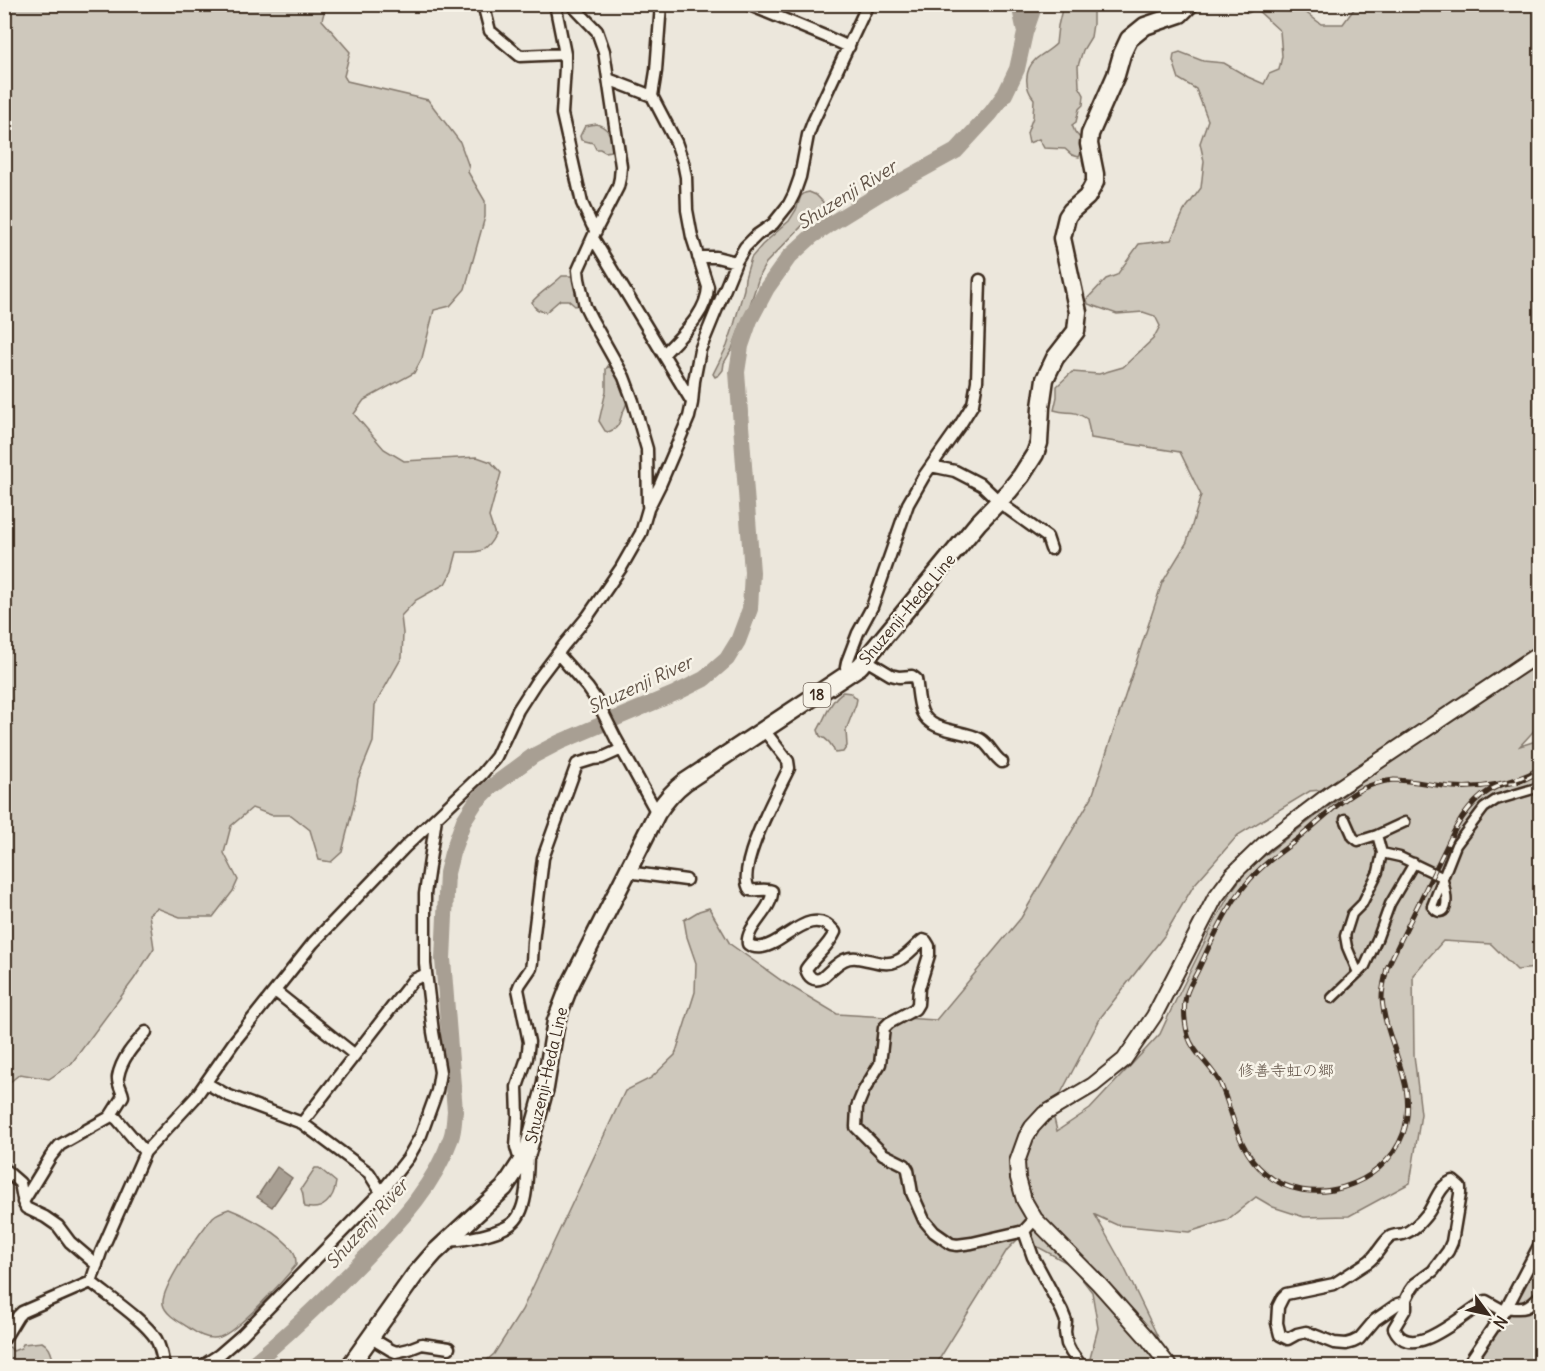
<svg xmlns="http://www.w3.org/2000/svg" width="1545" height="1371" font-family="Delius,'Klee One',sans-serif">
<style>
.green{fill:#cec8bc;stroke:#84796d;stroke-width:1.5;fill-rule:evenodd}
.water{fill:#a89f93;stroke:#7c7064;stroke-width:1.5}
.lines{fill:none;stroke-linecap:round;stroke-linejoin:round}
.river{stroke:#a89f93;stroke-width:16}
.pedestrian-casing{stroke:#3b2a1e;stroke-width:13}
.minor-casing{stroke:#3b2a1e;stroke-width:15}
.tertiary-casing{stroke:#3b2a1e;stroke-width:18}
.primary-casing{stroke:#3b2a1e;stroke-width:21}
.pedestrian{stroke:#f7f3e8;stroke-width:8}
.minor{stroke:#f7f3e8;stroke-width:10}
.tertiary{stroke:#f7f3e8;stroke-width:14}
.primary{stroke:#f7f3e8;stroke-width:16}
.rail-casing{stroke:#3b2a1e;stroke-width:5}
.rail{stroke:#f7f3e8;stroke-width:3;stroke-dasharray:9;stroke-linecap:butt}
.labels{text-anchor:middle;stroke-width:5;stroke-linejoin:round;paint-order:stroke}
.shield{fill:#f7f3e8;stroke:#73665b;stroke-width:1.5}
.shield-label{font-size:15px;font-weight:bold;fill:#3b2a1e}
.street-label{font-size:16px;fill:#3b2a1e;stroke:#f7f3e8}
.park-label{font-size:16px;fill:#605246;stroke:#f7f3e8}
.water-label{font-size:18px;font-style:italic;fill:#615347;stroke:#f7f3e8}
</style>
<rect width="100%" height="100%" fill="#ece7dc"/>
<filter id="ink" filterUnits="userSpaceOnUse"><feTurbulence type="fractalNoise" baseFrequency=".0167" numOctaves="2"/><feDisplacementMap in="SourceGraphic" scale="12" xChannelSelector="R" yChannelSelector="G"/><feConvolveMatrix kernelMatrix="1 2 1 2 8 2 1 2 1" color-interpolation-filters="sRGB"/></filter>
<g filter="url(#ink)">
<path class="green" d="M 5,4 L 326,5 L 322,20 L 350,52 L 344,76 L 347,81 L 428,100 L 460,142 L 469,167 L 468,172 L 485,201 L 485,217 L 465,289 L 450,306 L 434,310 L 422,358 L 414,373 L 364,400 L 354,414 L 384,449 L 404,461 L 477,457 L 491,462 L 501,473 L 489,517 L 495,535 C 485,555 477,552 457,552 L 452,571 L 445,584 L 416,600 L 401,616 L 403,633 L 402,657 L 375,705 L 373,742 L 358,779 L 354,804 L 342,852 L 331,862 L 319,860 L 310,830 L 291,815 L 271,815 L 252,808 L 231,826 L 224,853 L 238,880 L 233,891 L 213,917 L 180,917 L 157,908 L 149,914 L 154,948 L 134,979 L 71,1064 L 49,1079 L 20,1074 L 5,1086 Z
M 1063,5 L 1089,5 L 1093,9 L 1093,24 L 1091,37 L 1083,50 L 1078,66 L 1079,86 L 1084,95 L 1083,105 L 1079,109 L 1076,122 L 1072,125 L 1075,132 L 1080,138 L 1082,150 L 1079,157 L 1072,155 L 1065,149 L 1044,148 L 1039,139 L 1029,143 L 1027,133 L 1033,117 L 1034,99 C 1024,87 1024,70 1036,59 C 1042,54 1050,50 1056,44 L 1058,26 Z
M 1244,5 L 1296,5 L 1321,24 L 1343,24 L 1357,5 L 1540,5 L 1540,724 L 1520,746 L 1536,741 L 1540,738 L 1540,957 L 1536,968 L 1517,970 L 1491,944 L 1443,941 L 1413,975 L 1414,1055 L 1421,1114 L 1410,1183 L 1349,1216 L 1304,1217 L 1273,1207 L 1256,1197 L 1227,1220 L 1189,1232 L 1117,1225 L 1095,1215 L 1123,1265 L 1172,1366 L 1088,1366 L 1098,1328 L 1092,1292 L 1071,1265 L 1020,1237 L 1007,1250 L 935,1366 L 480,1366 L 494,1354 L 522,1310 L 625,1091 L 651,1078 L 675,1055 L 695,992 L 696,963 L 687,937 L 684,920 L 699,911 L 709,908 L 730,944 L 782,981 L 837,1014 L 936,1020 L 1021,918 L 1092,797 L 1162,583 L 1187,542 L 1201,495 L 1180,452 L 1091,438 L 1087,419 C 1071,408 1069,415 1054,410 L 1057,397 L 1057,386 L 1072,372 L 1099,374 L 1123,367 L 1153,339 L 1160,326 L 1155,316 L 1143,312 L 1117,314 L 1088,304 L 1087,299 L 1106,279 L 1117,275 L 1139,244 L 1171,240 L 1184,211 L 1201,188 L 1204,161 L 1200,143 L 1208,120 L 1196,89 L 1179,79 L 1173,61 L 1174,54 L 1180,52 L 1203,61 L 1224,63 L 1248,77 L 1264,84 L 1269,74 L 1279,70 L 1282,56 L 1280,31 L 1256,9 L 1248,13 L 1243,9 ZM 1355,787 L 1287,838 L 1248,869 L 1231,892 L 1216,919 L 1172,1008 L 1160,1034 L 1090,1109 L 1057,1131 L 1052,1110 L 1101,1017 L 1164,936 L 1194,885 L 1238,835 L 1310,791 Z
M 596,124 C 609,127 611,137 615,148 L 611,151 L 605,152 L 600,149 L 596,149 L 593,143 L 581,140 L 580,136 L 585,126 Z
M 809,192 L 816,195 L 823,202 L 821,211 L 814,219 L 805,223 L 766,263 L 760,274 L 749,308 L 743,319 L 732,349 L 724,363 L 723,370 L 719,375 L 715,377 L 713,374 L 727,346 L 734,325 L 744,289 L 745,278 L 751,258 L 762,245 L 789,221 L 796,210 L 801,196 L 805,193 Z
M 562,276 L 571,276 L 573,278 L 579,301 L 578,305 L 575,306 L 568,300 L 560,300 L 546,312 C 539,311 534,309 532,302 C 540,292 552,286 562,276 Z
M 608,366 C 618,373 627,388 627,400 C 627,406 624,409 622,414 C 619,424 618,429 608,432 L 605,431 L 599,421 L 606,391 L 606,369 Z
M 843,692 L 851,693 L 857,699 L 856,704 L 846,730 L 847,746 L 843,752 L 835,753 C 832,744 828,739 820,736 L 818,730 C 825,718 831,699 843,692 Z
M 315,1168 L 319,1168 L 336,1182 C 334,1199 323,1212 305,1207 C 302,1200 305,1196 301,1189 Z
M 229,1209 C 247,1216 282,1234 293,1251 C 296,1255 296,1260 296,1265 C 283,1281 238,1331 220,1337 C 207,1341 196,1333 186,1326 C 178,1321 165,1314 163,1304 C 161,1287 201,1231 213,1217 C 217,1213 223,1211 229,1209 Z
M 1540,1232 L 1540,1366 L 1463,1366 L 1482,1341 Z
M 42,1342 C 51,1347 51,1354 54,1362 L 52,1366 L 5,1366 L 5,1348 L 10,1347 L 13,1351 L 21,1348 L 23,1344 Z"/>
<path class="water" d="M 277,1167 L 292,1178 L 272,1207 L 257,1197 Z"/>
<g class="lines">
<path class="river" d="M 1019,4 L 1025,32
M 250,1366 C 289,1334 325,1299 360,1263 C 396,1225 433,1189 451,1138 C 454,1130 454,1120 455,1111 L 443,959 L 447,873 L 452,853 L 464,820 L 475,803 L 490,788 L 533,756 L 560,742 L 676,693 L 704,679 L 727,659 L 738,641 L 750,609 L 752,572 L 737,372 L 741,346 L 750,320 L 767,288 L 789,257 L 812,236 L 827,226 L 887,189 L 956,151 L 991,113 L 1005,94 L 1017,69 L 1025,33 L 1035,4"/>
<defs>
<path id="pedestrian" d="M 1345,819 L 1353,837 L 1358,841 L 1377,835 L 1405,822
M 1382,853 L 1400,857 L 1442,877
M 1442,877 C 1444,884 1452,911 1440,912 C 1436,912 1434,908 1432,906 L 1456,845 L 1484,808 L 1496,800 L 1540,787
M 1358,973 L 1347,947 L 1345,936 L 1352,914 L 1362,904 L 1378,872 L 1382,853 L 1377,835
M 1332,998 L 1365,966 L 1378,937 L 1390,904 L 1414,863"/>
<path id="minor" d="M 483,4 L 490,31 L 520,56 L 565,54
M 555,4 L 565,54 L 565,67 L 562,114 L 582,203 L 592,225 L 596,231
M 571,4 L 597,31 L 604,51 L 621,166 L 620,178 L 618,187 L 597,228 L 578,270 L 579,279 L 585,306 L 592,320 L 624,377 L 633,401 L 647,449 L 648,505
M 661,4 L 656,71 L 652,96 L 676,142 L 683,162 L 686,177 L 687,210 L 692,237 L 708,287 C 707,314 681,335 664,354
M 747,4 L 827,37 L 849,47
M 484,7 L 498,4
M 608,79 L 652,96
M 593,238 L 692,402
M 698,257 L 716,257 L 736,262
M 931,466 L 955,471 L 982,485 L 1004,506 L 1047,537 L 1051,549
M 558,654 L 588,688 L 597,701 L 616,739 L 657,813
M 866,660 L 891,675 L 899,677 L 912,676 L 916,679 C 918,689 918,702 922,712 C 931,733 962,729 980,739 C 990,745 993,756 1002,762
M 849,674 L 846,667 L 847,662 L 858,633 L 872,607 L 908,504 L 924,476 L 960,425 L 973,404 L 977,381 L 980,280
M 764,730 L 788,761 L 789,768 C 778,791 734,870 750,890 C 757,891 766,888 772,891 C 773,910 745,927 748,944 C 752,947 756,948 762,947 C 785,944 811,903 835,932 C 829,946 815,956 806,969 C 808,977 814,982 822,978 C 829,972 836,964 844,960 C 860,952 880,969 897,961 C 907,957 914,947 923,940 L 926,941 L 929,946 L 929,955 L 919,988 L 918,1004 L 915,1009 L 889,1023 L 884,1028 L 880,1064 L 864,1090 L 857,1107 L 856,1127 L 883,1154 L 905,1165 L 908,1170 L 912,1193 L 924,1220 L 934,1232 L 951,1244 L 957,1245 L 972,1243 L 1024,1231 L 1035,1219
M 627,872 L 686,880
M 275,991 L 355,1055
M 206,1083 L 227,1095 L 302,1123 L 369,1173 L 381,1192
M 111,1115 L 123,1096 C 122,1090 117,1083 118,1077 C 121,1059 134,1045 146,1032
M 302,1123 L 413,980 L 426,974
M 523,1160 L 518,1154 L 516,1147 L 518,1117 L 517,1087 L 527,1058 L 529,1042 L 518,989 L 520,984 L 531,968 L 532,962 L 533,942 L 543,858 L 577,764 L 593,759 L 602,758 L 622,749
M 4,1169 L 20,1183 L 24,1204 L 26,1208 L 45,1217 L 58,1226 L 70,1242 L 97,1265
M 23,1202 L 51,1156 L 60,1145 L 108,1118 L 111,1115 L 117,1119 L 145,1152
M 1024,1231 L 1033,1257 L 1062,1311 L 1066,1321 L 1065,1332 L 1067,1344 L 1071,1352 L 1081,1366
M 447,1240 C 458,1242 469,1238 480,1236 C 511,1228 522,1223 526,1190 C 527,1178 528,1165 528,1152
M 91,1282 C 109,1297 145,1321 156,1339 C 161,1348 162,1357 164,1366
M 1406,1302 L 1398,1304 L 1375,1320 L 1359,1339 L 1353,1342 L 1346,1344 L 1334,1343 L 1306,1332 L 1297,1334 L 1288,1339 L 1280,1335 L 1277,1323 L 1278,1307 L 1283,1297 L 1286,1294 L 1334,1284 L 1368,1262 C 1377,1256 1382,1243 1390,1237 C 1393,1235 1399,1235 1403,1234 C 1414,1230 1421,1222 1428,1213 C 1435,1203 1440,1184 1453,1181 L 1460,1187 L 1460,1194 L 1452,1242 L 1448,1251 L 1433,1271 L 1415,1284 L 1410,1291 L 1406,1299 L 1406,1308 L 1394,1328 C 1411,1366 1466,1311 1486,1301 L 1504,1311
M 1507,1307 C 1525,1310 1528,1308 1540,1296
M 371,1338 L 391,1350 L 396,1352 L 409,1349 L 422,1344 L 449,1348
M 4,1339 L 18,1316 L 22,1312 L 91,1282 L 101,1252 L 145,1152 L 195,1098 L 234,1042 L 313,943 L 405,847 L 482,774 L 496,757 L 518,710 L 536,682 L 564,645 L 588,616 L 621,568 L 641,533 L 648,509 L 660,485 L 689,417 L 692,403 L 694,381 L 700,350 L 736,262 L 745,247 L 757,235 L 773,224 L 789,204 L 794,194 L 800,177 L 808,135 L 813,122 L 868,4
M 202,1366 L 219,1355 L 242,1335 L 383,1190 L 408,1158 L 421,1135 L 437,1091 L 440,1072 L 433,1032 L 425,964 L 425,894 L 436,818
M 1467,1366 L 1507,1307 L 1540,1244"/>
<path id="tertiary" d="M 1169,1366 L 1148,1339 L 1099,1284 L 1035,1219 L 1024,1200 L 1018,1178 L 1017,1162 L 1026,1137 L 1032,1127 L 1044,1114 L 1093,1085 L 1124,1060 L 1154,1016 L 1215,898 L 1233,874 L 1264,844 L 1331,793 L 1540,653"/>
<path id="primary" d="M 350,1366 L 414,1276 L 434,1253 L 504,1188 L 527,1153 L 545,1088 L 556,1021 L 569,987 L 657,813 C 665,801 673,791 685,782 L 860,666 L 978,523 L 1009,491 L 1021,476 L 1035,454 L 1039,443 L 1041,407 L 1045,379 L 1055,358 L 1076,331 L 1078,312 L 1062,238 L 1067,217 L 1071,211 L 1087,197 L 1095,182 L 1095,174 L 1089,144 L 1090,134 L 1116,75 L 1122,54 L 1129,39 L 1145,26 L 1180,14 L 1190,4"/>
</defs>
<use href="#pedestrian" class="pedestrian-casing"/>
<use href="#minor" class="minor-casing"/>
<use href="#tertiary" class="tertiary-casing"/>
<use href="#primary" class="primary-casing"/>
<use href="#pedestrian" class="pedestrian"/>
<use href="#minor" class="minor"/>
<use href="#tertiary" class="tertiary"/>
<use href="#primary" class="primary"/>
<defs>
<path id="rail" d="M 1540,768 C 1516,783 1482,789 1453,787 C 1434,786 1414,780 1394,780 C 1382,781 1366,786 1356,792 C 1337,803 1321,820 1305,833 C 1290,846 1272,857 1258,871 C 1231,897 1215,934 1199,968 C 1195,977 1188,987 1186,996 C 1183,1008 1185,1024 1188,1036 C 1194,1055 1213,1067 1221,1085 C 1234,1116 1238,1151 1265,1173 C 1309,1211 1384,1186 1403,1134 C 1420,1085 1385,1045 1382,998 C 1382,988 1385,978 1387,968 L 1451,837 C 1462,815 1478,792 1504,784 C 1509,783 1514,783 1518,782 C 1526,779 1533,775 1540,772"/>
</defs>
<use href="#rail" class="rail-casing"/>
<use href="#rail" class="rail"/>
</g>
</g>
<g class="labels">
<rect class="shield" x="803.5" y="683" width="27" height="24" rx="4.5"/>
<g class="shield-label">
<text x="817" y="700">18</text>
</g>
<g class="street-label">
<text transform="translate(907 609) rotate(-50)" y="6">Shuzenji-Heda Line</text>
<text transform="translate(546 1075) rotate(-77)" y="6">Shuzenji-Heda Line</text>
</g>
<g class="park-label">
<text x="1286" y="1076">修善寺虹の郷</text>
</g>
<g class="water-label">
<text transform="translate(847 195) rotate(-32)" y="6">Shuzenji River</text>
<text transform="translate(640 685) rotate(-25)" y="6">Shuzenji River</text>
<text transform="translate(367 1224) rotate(-48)" y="6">Shuzenji River</text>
</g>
</g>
<rect width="1545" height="1371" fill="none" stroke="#f7f3e8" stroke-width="24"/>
<rect x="12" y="12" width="1521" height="1347" fill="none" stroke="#3b2a1e" stroke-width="2" filter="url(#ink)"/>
<g transform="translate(1488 1314) rotate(123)" stroke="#f7f3e8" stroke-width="4.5" paint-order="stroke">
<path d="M0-4.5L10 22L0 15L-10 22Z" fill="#3b2a1e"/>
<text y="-9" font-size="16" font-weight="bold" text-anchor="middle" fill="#3b2a1e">N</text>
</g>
</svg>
